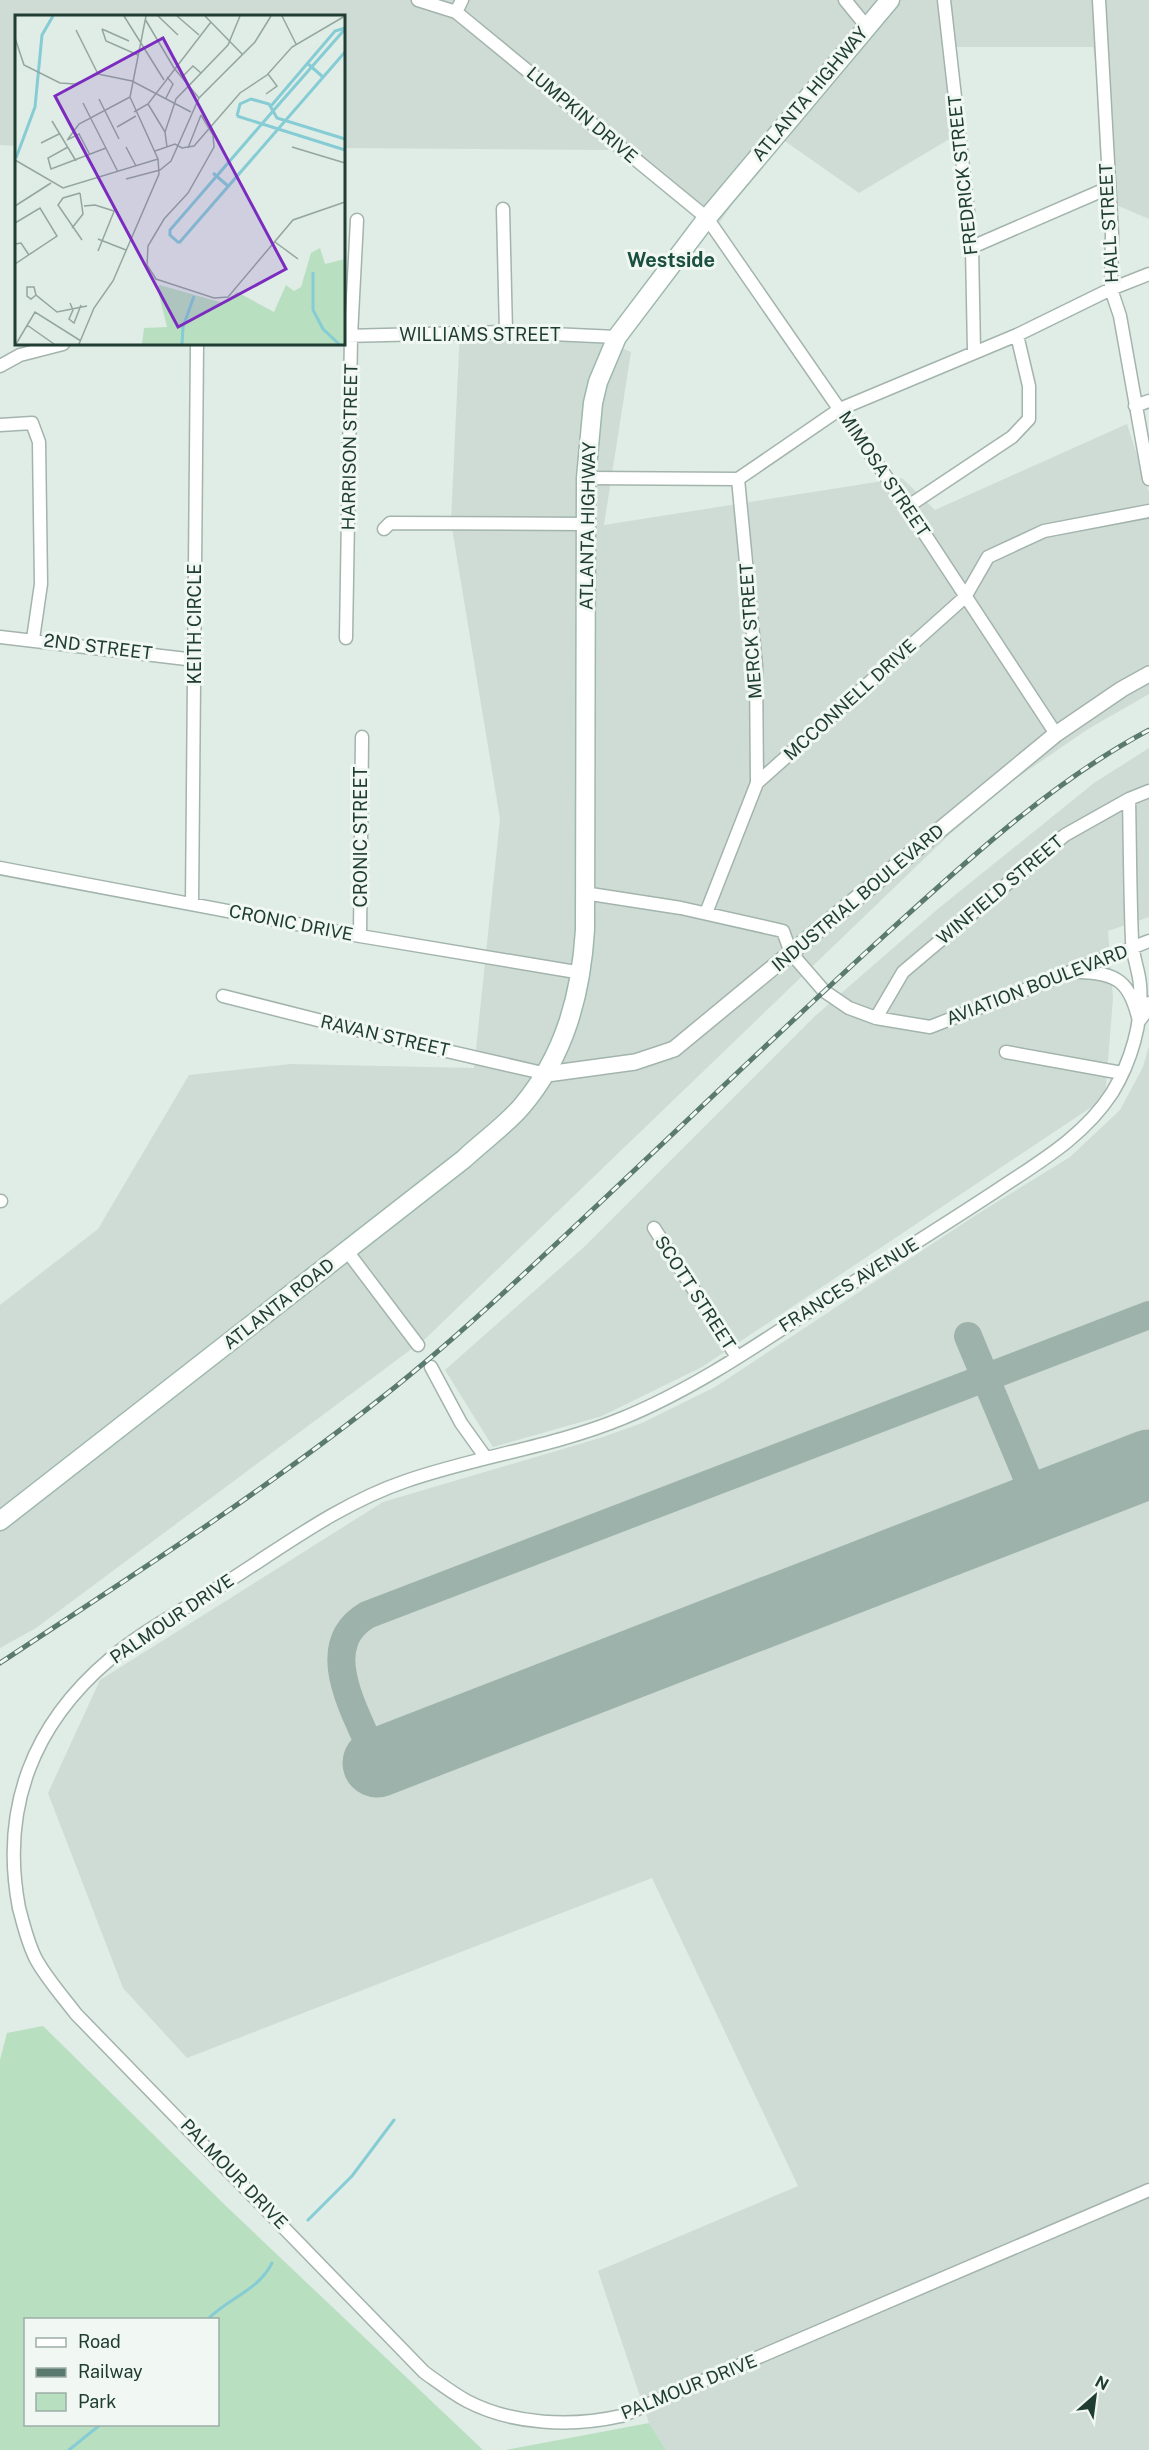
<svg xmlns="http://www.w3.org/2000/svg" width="1149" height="2450" font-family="'Public Sans',sans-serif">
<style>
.built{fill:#cedcd5}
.green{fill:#b8dfc0;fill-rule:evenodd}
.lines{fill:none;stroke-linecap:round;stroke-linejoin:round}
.stream{stroke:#85ccd4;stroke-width:3}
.taxiway{stroke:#9db2aa;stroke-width:28}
.runway{stroke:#9db2aa;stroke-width:69}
.minor-casing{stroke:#a3b4ad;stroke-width:15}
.tertiary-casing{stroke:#a3b4ad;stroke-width:18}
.secondary-casing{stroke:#9eb8ae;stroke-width:21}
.minor{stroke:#fff;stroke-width:12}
.tertiary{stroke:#fff;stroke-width:15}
.secondary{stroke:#fff;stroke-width:18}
.rail-casing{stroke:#5a796f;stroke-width:5}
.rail{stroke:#f1f8f4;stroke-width:3;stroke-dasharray:9;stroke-linecap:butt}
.labels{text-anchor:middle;stroke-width:6;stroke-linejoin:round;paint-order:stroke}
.street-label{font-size:18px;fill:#203d34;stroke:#f1f8f4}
.neighbourhood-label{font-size:20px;font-weight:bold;fill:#1b5041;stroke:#f1f8f4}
.inset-river{fill:none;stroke:#85ccd4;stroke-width:3}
.inset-road{fill:none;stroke:#93a69f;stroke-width:1.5}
.view{fill:#7b2cbf;fill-opacity:0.15;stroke:#7b2cbf;stroke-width:3}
.inset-edge{fill:none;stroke:#203d34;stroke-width:3}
</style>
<rect width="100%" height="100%" fill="#e0ece6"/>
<path class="built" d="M 0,0 L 1149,0 L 1149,219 L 1114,204 L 1093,47 L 947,47 L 956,135 L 859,193 L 779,137 L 720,222 L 609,150 L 344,148 L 344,16 L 16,16 L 16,146 L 0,145 Z
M 460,328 L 593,336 L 631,352 L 604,525 L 902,478 L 935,510 L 1127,424 L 1149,492 L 1149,694 L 1088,729 L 1011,782 L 950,834 L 425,1339 L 36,1628 L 0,1648 L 0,1305 L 98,1229 L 189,1075 L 291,1064 L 474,1068 L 500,819 L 451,522 Z
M 1149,748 L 1149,917 L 1108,931 L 1113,998 L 1105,1098 L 702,1367 L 602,1416 L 493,1447 L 445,1370 L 583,1248 L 814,1017 L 939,908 L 1094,783 Z
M 1149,1046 L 1149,2450 L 666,2450 L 649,2423 L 598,2271 L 798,2186 L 652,1878 L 187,2058 L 123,1988 L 48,1793 L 100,1680 L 383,1502 L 600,1438 L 642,1423 L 715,1387 L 976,1215 L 1070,1157 L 1120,1110 L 1143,1067 Z"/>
<path class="green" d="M 43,2026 L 228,2208 L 483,2450 L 0,2450 L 0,2060 L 7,2033 ZM 26,2320 L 218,2320 L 218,2424 L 26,2424 Z
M 649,2423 L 666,2450 L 506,2450 Z"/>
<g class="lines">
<path class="stream" d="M 308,2220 L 352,2176 L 394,2120
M 207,2320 C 228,2298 258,2291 272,2263
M 69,2450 L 101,2424"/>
<path class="taxiway" d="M 968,1336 L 1039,1506
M 377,1763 C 360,1718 312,1648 367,1615 L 1149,1315"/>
<path class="runway" d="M 377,1763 L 1149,1464"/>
<defs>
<path id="minor" d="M 418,0 L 456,12 L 707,218 L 907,507 L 1056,734
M 845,0 L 867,27
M 944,0 L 972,247 L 974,351
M 1099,0 L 1112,234 L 1111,289 L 1120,316 L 1149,479
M 456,12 L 462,0
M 503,209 L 506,332
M 972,247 L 1108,188
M 345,336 L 506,332 L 617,337
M 0,366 L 20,355 L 63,344
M 1135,406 L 1149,401
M 0,425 L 32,423 L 39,442 L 41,584 L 33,639
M 586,478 L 738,479 L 840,409 L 1017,335 L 1111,289 L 1149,274
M 738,479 L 756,666 L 757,783
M 907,507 L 1012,437 L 1029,419 L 1029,386 L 1017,335
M 384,529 L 390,523 L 587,524
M 0,637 L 195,660
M 346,638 L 351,336 L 357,220
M 1129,799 C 1130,846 1130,893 1132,940 C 1132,955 1139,970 1140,985 C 1143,1022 1131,1062 1112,1093 C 1084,1136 1041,1161 999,1189 C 952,1220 904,1250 857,1280 C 781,1328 706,1384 623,1418 C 553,1447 478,1456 406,1481 C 341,1503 285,1545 227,1582 C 189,1607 145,1629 110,1659 C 33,1724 0,1808 19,1908 C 24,1926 28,1945 37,1961 C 48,1980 63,1997 76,2014 L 424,2372 C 438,2382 452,2393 467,2401 C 513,2425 572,2427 621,2416 L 1149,2190
M 0,868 L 360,936 L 582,973
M 584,893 L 681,908 L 783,931 L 791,953 L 824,991 L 849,1008 L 876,1018 L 930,1027 L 1149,941
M 192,904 L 197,344
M 706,913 L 757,783 L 965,597 L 988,557 L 1044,531 L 1149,511
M 360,936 L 362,737
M 1079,972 C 1118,973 1130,982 1139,1021 L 1146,1012 L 1149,1003
M 223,996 L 377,1035 L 547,1074
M 876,1018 L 903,972 L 1065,835 L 1129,799 L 1149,791
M 1006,1052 L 1122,1073
M 0,1201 L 1,1201
M 654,1228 L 737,1357
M 347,1251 L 418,1345
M 431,1367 L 461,1423 L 486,1458"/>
<path id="tertiary" d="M 547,1074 L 635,1062 L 674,1049 L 1056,734 L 1122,689 L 1149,674"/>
<path id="secondary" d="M 0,1521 L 464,1159 C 483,1141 506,1125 522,1106 C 565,1055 581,994 585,930 L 586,478 L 593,403 L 598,382 L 617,337 L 707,218 L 890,0"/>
</defs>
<use href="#minor" class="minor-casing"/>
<use href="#tertiary" class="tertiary-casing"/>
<use href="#secondary" class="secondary-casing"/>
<use href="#minor" class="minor"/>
<use href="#tertiary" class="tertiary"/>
<use href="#secondary" class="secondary"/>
<defs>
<path id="rail" d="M 0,1663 C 128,1578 259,1495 380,1399 C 436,1355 490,1306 542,1257 C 657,1150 769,1041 885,935 C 967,861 1051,782 1149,730"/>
</defs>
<use href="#rail" class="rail-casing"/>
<use href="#rail" class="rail"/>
</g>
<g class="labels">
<g class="street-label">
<text transform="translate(810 94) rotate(-50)" y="6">ATLANTA HIGHWAY</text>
<text transform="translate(582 115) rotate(40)" y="6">LUMPKIN DRIVE</text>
<text transform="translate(963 175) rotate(-96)" y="6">FREDRICK STREET</text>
<text transform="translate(1109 223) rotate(-93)" y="6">HALL STREET</text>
<text x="480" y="341">WILLIAMS STREET</text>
<text transform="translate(350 447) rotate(-89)" y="6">HARRISON STREET</text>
<text transform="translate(884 474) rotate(56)" y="6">MIMOSA STREET</text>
<text transform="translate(588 526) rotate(-89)" y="6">ATLANTA HIGHWAY</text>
<text transform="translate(195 624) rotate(-90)" y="6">KEITH CIRCLE</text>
<text transform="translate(751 631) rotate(-94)" y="6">MERCK STREET</text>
<text transform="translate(98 647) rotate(7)" y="6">2ND STREET</text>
<text transform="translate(850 700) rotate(-42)" y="6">MCCONNELL DRIVE</text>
<text transform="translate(361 837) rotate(-90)" y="6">CRONIC STREET</text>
<text transform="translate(1000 890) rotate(-40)" y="6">WINFIELD STREET</text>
<text transform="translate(858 898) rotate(-40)" y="6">INDUSTRIAL BOULEVARD</text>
<text transform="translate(291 923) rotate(11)" y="6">CRONIC DRIVE</text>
<text transform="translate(1037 985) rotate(-21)" y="6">AVIATION BOULEVARD</text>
<text transform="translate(385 1036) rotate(13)" y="6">RAVAN STREET</text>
<text transform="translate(849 1285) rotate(-32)" y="6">FRANCES AVENUE</text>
<text transform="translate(695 1293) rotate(57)" y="6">SCOTT STREET</text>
<text transform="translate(279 1304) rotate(-38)" y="6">ATLANTA ROAD</text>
<text transform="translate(172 1619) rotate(-34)" y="6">PALMOUR DRIVE</text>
<text transform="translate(234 2174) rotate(46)" y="6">PALMOUR DRIVE</text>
<text transform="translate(689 2387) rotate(-22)" y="6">PALMOUR DRIVE</text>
</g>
<g class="neighbourhood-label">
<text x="671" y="267">Westside</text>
</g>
</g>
<g transform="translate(15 15)">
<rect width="330" height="330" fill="#e0ece6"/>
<path d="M 305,233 L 310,249 L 330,244 L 330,329 L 127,329 L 129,313 L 152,312 L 142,272 L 145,270 L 208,288 L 222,277 L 259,297 L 271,270 L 279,276 L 286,272 L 296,238 Z" fill="#b8dfc0"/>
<path class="inset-river" d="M 330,14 L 258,96 L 262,103 L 330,124M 292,48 L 308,62M 256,91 L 320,16 L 330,13M 222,101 L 330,135M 1,143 L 20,92 L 27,20 L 38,1M 198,158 L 213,171M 164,228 L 155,220 L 155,215 L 258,96 L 254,89 L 236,84 L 225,89 L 222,101M 164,228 L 330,37M 298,257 L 298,295 L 308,314 L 324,329M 167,329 L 168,312 L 179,281"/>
<path class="inset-road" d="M 109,1 L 149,65M 143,1 L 163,20M 162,1 L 184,20M 190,1 L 228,40M 267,1 L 281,29M 130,4 L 159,53 L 184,83M 87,14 L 91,26 L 123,40M 87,14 L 114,26M 61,15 L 83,59M 0,23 L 9,50 L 45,68 L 60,69 L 83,59 L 117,66 L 176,97M 167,62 L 178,51 L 186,58M 251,79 L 262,71 L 253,59M 151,83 L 158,69 L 152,62M 84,84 L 104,124M 68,88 L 103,157M 133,89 L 150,117M 119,97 L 133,89 L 196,7M 186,100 L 198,120 L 199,132 L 173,178 L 149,204 L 133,231 L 132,250 L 141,264 L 199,283 L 213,282 L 278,205 L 330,187M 37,106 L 61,146M 102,112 L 121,101M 53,124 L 64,109 L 115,82M 52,125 L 64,119 L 75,140M 26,128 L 44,119M 53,132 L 33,143 L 36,154 L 91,133M 111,132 L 121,151M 152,132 L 150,117 L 161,84 L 213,30 L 225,1M 277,132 L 330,148M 173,133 L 186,100M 140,136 L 160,129 L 167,133 L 179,131 L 225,78 L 252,60 L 277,32 L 330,1M 0,145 L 48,173 L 143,144M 111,164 L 145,155 L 156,146 L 184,83 L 240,27 L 256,1M 65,178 L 48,183 L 43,190 L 67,225M 0,191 L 36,168M 69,191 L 80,190 L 99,196M 0,208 L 25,193 L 42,221 L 0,249M 57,213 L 68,199 L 65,178M 83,224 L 111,235M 260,227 L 283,244M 0,229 L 6,228 L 14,240M 83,236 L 100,194M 21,280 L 16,284 L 12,281 L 12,272 L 19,272 L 21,280 L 42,297 L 72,291M 55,288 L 58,295 L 54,304 L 59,308 L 66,290M 12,310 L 39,329M 1,329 L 20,297 L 66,326M 64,329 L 79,293 L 98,266 L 144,159 L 143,144 L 115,82 L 131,1"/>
<path class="view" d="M 148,23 L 271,254 L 163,312 L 40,81 Z"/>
<rect width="330" height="330" class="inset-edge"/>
</g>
<rect x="24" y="2318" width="195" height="108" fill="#f1f8f4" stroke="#9dada7" stroke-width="1.5"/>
<rect x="36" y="2338" width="30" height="9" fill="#ffffff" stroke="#9dada7" stroke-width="1.5"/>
<text x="78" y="2348" font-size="18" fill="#203d34">Road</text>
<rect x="36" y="2368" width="30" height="9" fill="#5a796f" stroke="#9dada7" stroke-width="1.5"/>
<text x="78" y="2378" font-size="18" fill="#203d34">Railway</text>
<rect x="36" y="2393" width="30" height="18" fill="#b8dfc0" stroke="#9dada7" stroke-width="1.5"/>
<text x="78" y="2408" font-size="18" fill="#203d34">Park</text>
<g transform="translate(1095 2396) rotate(28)" stroke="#f1f8f4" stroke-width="4.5" paint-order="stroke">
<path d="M0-4.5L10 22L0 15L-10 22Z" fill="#203d34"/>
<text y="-9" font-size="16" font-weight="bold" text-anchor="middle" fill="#203d34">N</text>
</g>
</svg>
